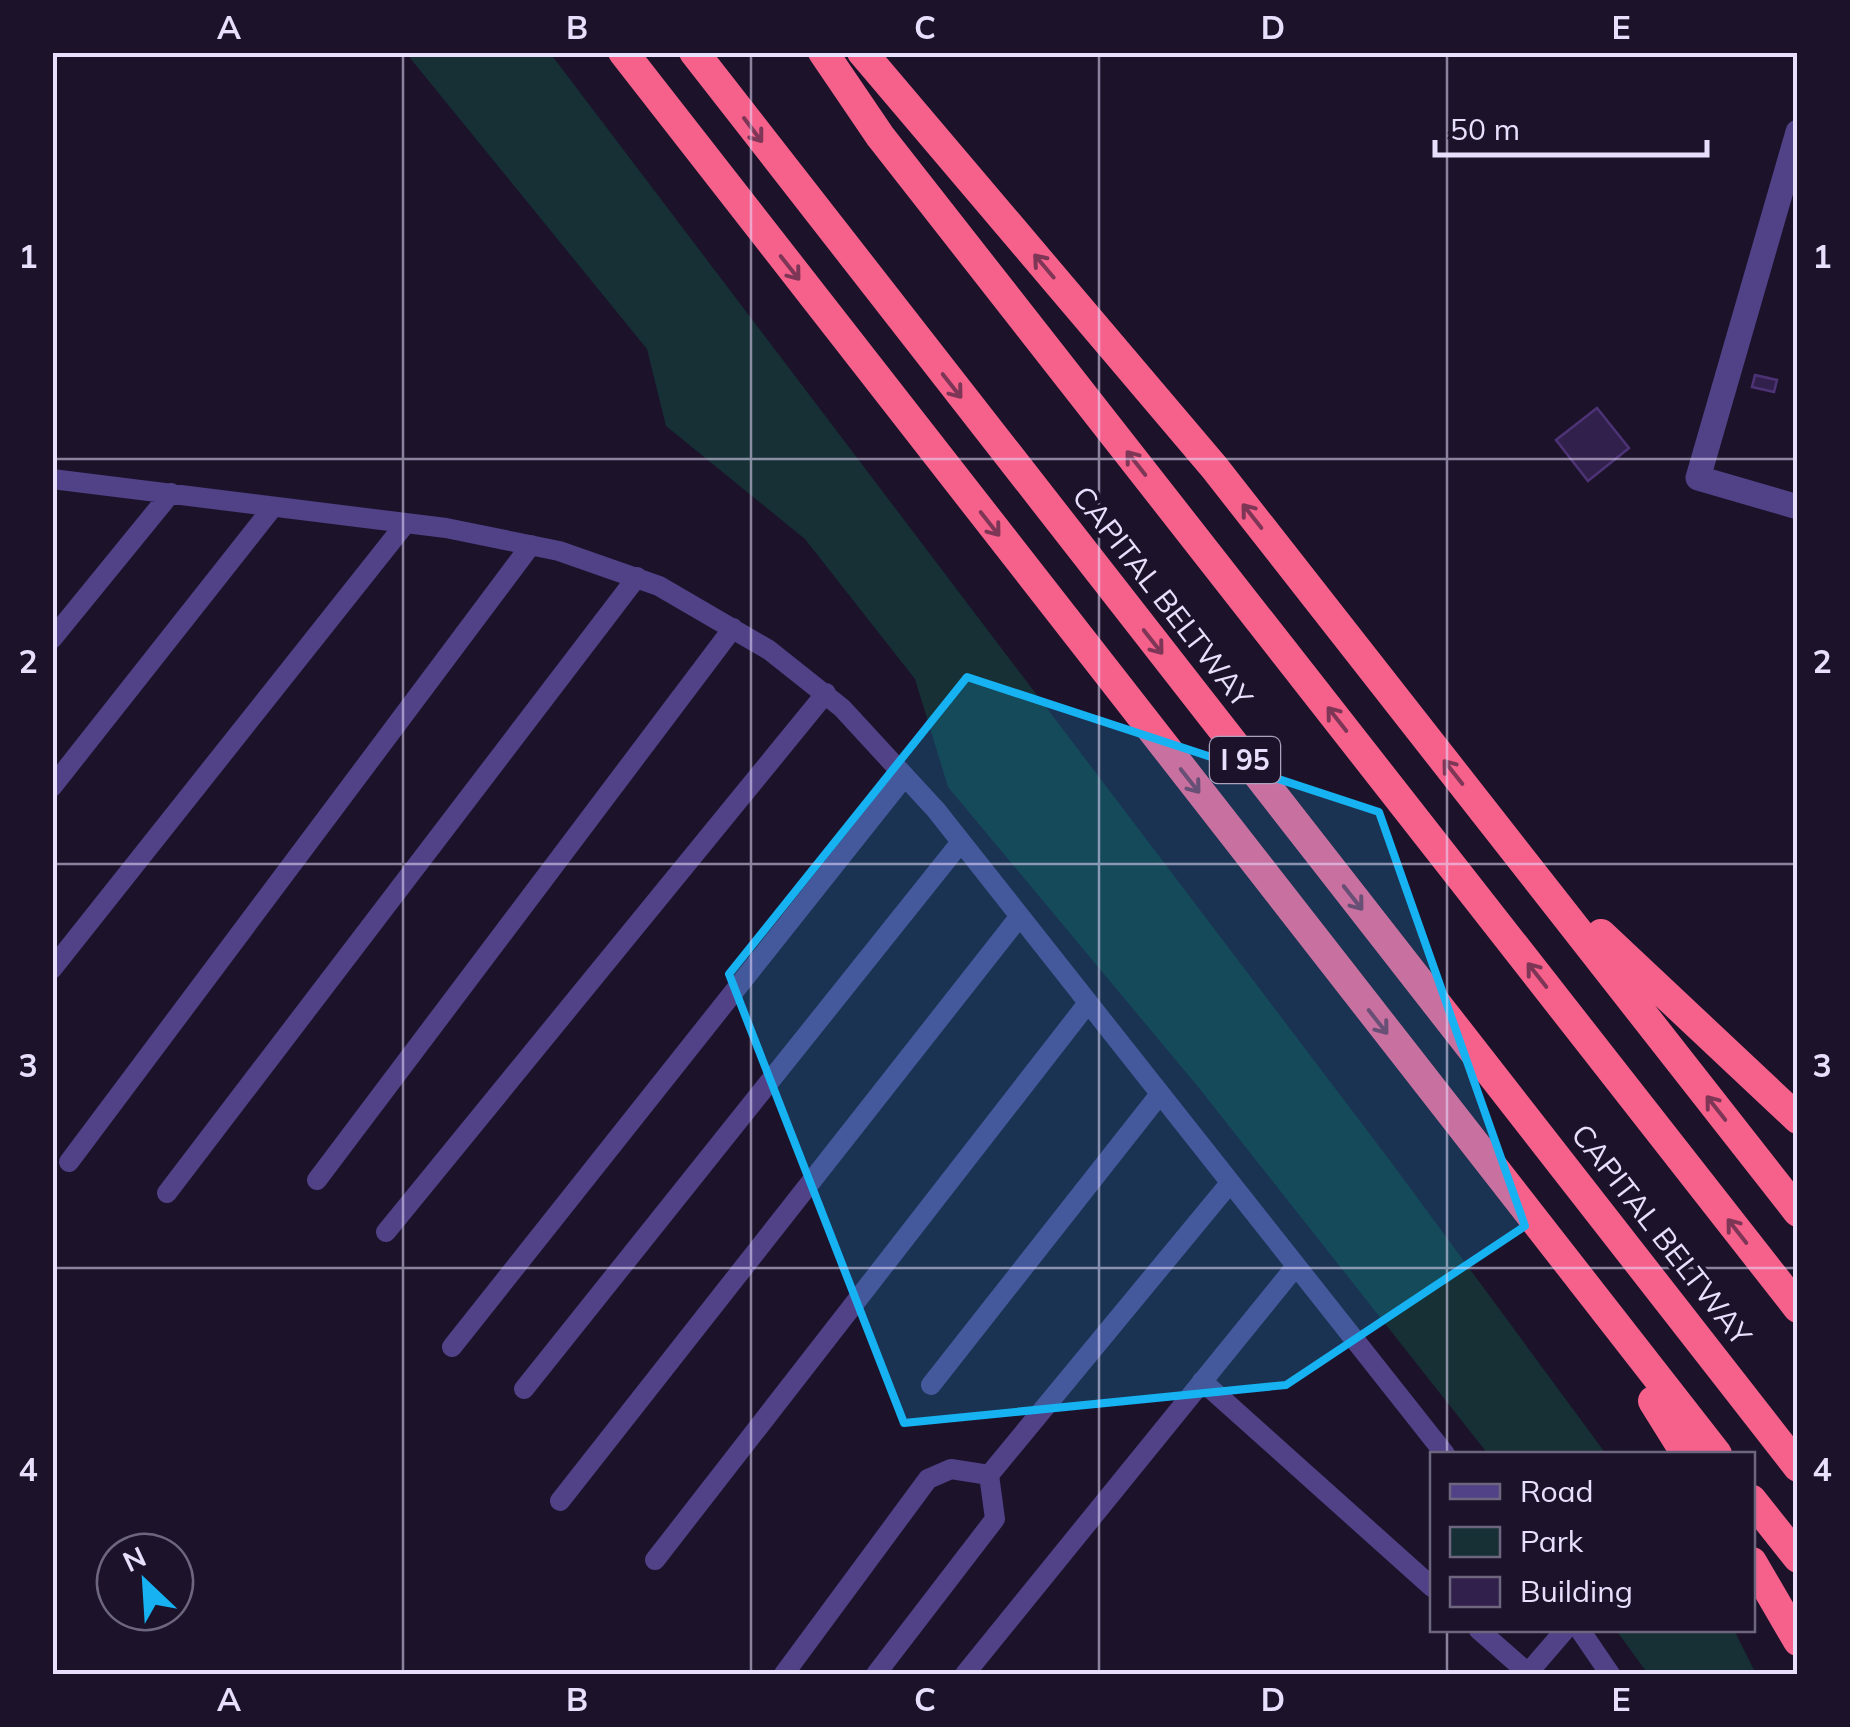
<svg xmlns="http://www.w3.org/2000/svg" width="1850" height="1727" font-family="Mulish,sans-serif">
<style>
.green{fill:#163035}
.building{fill:#31204b;stroke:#4d3376;stroke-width:2.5}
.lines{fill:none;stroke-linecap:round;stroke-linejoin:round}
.service{stroke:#514187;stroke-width:20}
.minor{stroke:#514187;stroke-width:25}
.motorway{stroke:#f6618c;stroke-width:30}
.oneway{stroke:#7e3657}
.marked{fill:#16b2f2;fill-opacity:0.2;stroke:#16b2f2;stroke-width:8;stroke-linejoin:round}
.grid{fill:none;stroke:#e8dffd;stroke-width:2.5;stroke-opacity:0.55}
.labels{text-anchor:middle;stroke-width:8;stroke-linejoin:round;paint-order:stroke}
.shield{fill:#1c132b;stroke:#aba2be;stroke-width:2.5}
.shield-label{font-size:28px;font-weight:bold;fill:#e8dffd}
.street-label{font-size:30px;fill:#e8dffd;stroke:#1c132b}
.neatline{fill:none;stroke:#e8dffd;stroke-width:4}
.grid-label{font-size:32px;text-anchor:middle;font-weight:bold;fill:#e8dffd}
</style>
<rect width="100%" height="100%" fill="#1c132b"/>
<path class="green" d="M 406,53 L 550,53 L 1391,1162 L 1606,1454 L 1488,1454 L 1199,1088 L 948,787 L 915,679 L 805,539 L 666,426 L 647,349 Z
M 1616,1630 L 1734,1630 L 1756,1674 L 1648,1674 Z"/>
<path class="building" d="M 1755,375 L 1777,380 L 1774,392 L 1752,387 Z
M 1597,408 L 1629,448 L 1588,481 L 1556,440 Z"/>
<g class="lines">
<path class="service" d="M 52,479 L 446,528 L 559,551 L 659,586 L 769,650 L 842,708 L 936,810 L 1445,1454
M 52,639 L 171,493
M 52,787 L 273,507
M 52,969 L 406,523
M 69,1162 L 531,545
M 317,1180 L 733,628
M 167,1193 L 637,577
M 386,1232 L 826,693
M 452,1347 L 905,776
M 1202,1381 L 1432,1587
M 931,1385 L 1160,1094
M 524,1389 L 961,842
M 560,1501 L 1020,916
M 655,1560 L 1088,1003
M 1479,1630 L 1528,1673 L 1565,1630
M 1580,1630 L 1610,1674
M 784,1674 L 928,1479 L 951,1469 L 989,1475 L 1230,1183
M 876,1674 L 995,1519 L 989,1475
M 965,1674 L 1296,1266"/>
<path class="minor" d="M 1798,132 L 1698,478 L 1798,507"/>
<path class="motorway" d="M 623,52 L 1717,1454
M 694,52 L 1798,1467
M 823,52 L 880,136 L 1798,1308
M 862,52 L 1214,467 L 1798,1212
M 1601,934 L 1798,1119
M 1653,1401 L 1686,1454
M 1752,1500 L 1798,1558
M 1752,1562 L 1798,1641"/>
</g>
<defs><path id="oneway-shaft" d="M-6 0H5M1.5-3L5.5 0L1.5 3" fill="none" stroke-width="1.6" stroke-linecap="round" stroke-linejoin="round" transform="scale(2.5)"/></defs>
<g class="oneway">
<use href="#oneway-shaft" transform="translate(753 130) rotate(53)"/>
<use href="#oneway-shaft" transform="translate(1044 266) rotate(-130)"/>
<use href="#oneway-shaft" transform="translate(790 268) rotate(52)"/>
<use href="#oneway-shaft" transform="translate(952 386) rotate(52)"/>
<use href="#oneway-shaft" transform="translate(1136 463) rotate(-128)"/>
<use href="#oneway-shaft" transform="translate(1252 516) rotate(-128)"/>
<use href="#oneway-shaft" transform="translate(990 524) rotate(52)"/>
<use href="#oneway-shaft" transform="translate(1153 642) rotate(52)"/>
<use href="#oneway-shaft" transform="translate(1337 719) rotate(-128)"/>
<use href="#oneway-shaft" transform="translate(1453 772) rotate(-128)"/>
<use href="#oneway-shaft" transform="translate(1190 781) rotate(52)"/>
<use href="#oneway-shaft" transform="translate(1353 898) rotate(52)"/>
<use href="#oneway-shaft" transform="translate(1537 975) rotate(-128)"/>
<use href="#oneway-shaft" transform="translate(1378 1022) rotate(52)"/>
<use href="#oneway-shaft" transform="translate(1716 1108) rotate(-128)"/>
<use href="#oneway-shaft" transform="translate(1737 1231) rotate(-128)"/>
</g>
<path class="marked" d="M 967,677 L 1379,812 L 1525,1226 L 1286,1385 L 904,1423 L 729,974 Z"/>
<path class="grid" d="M 403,52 L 403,1674M 751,52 L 751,1674M 1099,52 L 1099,1674M 1447,52 L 1447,1454M 52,459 L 1798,459M 52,864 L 1798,864M 52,1268 L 1798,1268M 1447,1630 L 1447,1674"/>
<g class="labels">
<rect class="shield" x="1210" y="737" width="70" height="46" rx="8"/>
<g class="shield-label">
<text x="1245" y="770">I 95</text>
</g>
<g class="street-label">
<text transform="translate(1162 597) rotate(52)" y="10">CAPITAL BELTWAY</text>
<text transform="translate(1661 1235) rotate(52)" y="10">CAPITAL BELTWAY</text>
</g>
</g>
<rect width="1850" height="1727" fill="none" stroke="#1c132b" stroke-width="110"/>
<rect x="1430" y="1452" width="325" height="180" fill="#1c132b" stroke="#6e657f" stroke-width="2.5"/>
<rect x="1450" y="1484" width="50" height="15" fill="#514187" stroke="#6e657f" stroke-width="2.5"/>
<text x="1520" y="1502" font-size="30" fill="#e8dffd">Road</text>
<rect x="1450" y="1527" width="50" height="30" fill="#163035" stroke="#6e657f" stroke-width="2.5"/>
<text x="1520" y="1552" font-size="30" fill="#e8dffd">Park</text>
<rect x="1450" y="1577" width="50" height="30" fill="#31204b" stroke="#6e657f" stroke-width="2.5"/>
<text x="1520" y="1602" font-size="30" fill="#e8dffd">Building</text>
<g transform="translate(145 1582) rotate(335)"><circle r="48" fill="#1c132b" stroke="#6e657f" stroke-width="2.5"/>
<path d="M0-8L18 38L0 25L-18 38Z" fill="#16b2f2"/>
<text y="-15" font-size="28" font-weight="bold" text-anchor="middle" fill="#e8dffd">N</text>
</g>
<path d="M1435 140v15h272v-15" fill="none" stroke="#e8dffd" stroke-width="5"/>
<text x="1450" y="140" font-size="30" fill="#e8dffd" stroke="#1c132b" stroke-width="8" paint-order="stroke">50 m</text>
<rect x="55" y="55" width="1740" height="1617" class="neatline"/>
<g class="grid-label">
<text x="229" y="39">A</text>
<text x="577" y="39">B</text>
<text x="925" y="39">C</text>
<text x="1273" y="39">D</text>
<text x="1621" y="39">E</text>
<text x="28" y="268">1</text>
<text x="1822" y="268">1</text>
<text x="28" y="673">2</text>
<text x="1822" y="673">2</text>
<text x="28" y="1077">3</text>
<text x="1822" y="1077">3</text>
<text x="28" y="1481">4</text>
<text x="1822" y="1481">4</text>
<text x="229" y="1711">A</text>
<text x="577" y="1711">B</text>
<text x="925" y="1711">C</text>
<text x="1273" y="1711">D</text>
<text x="1621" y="1711">E</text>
</g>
</svg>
